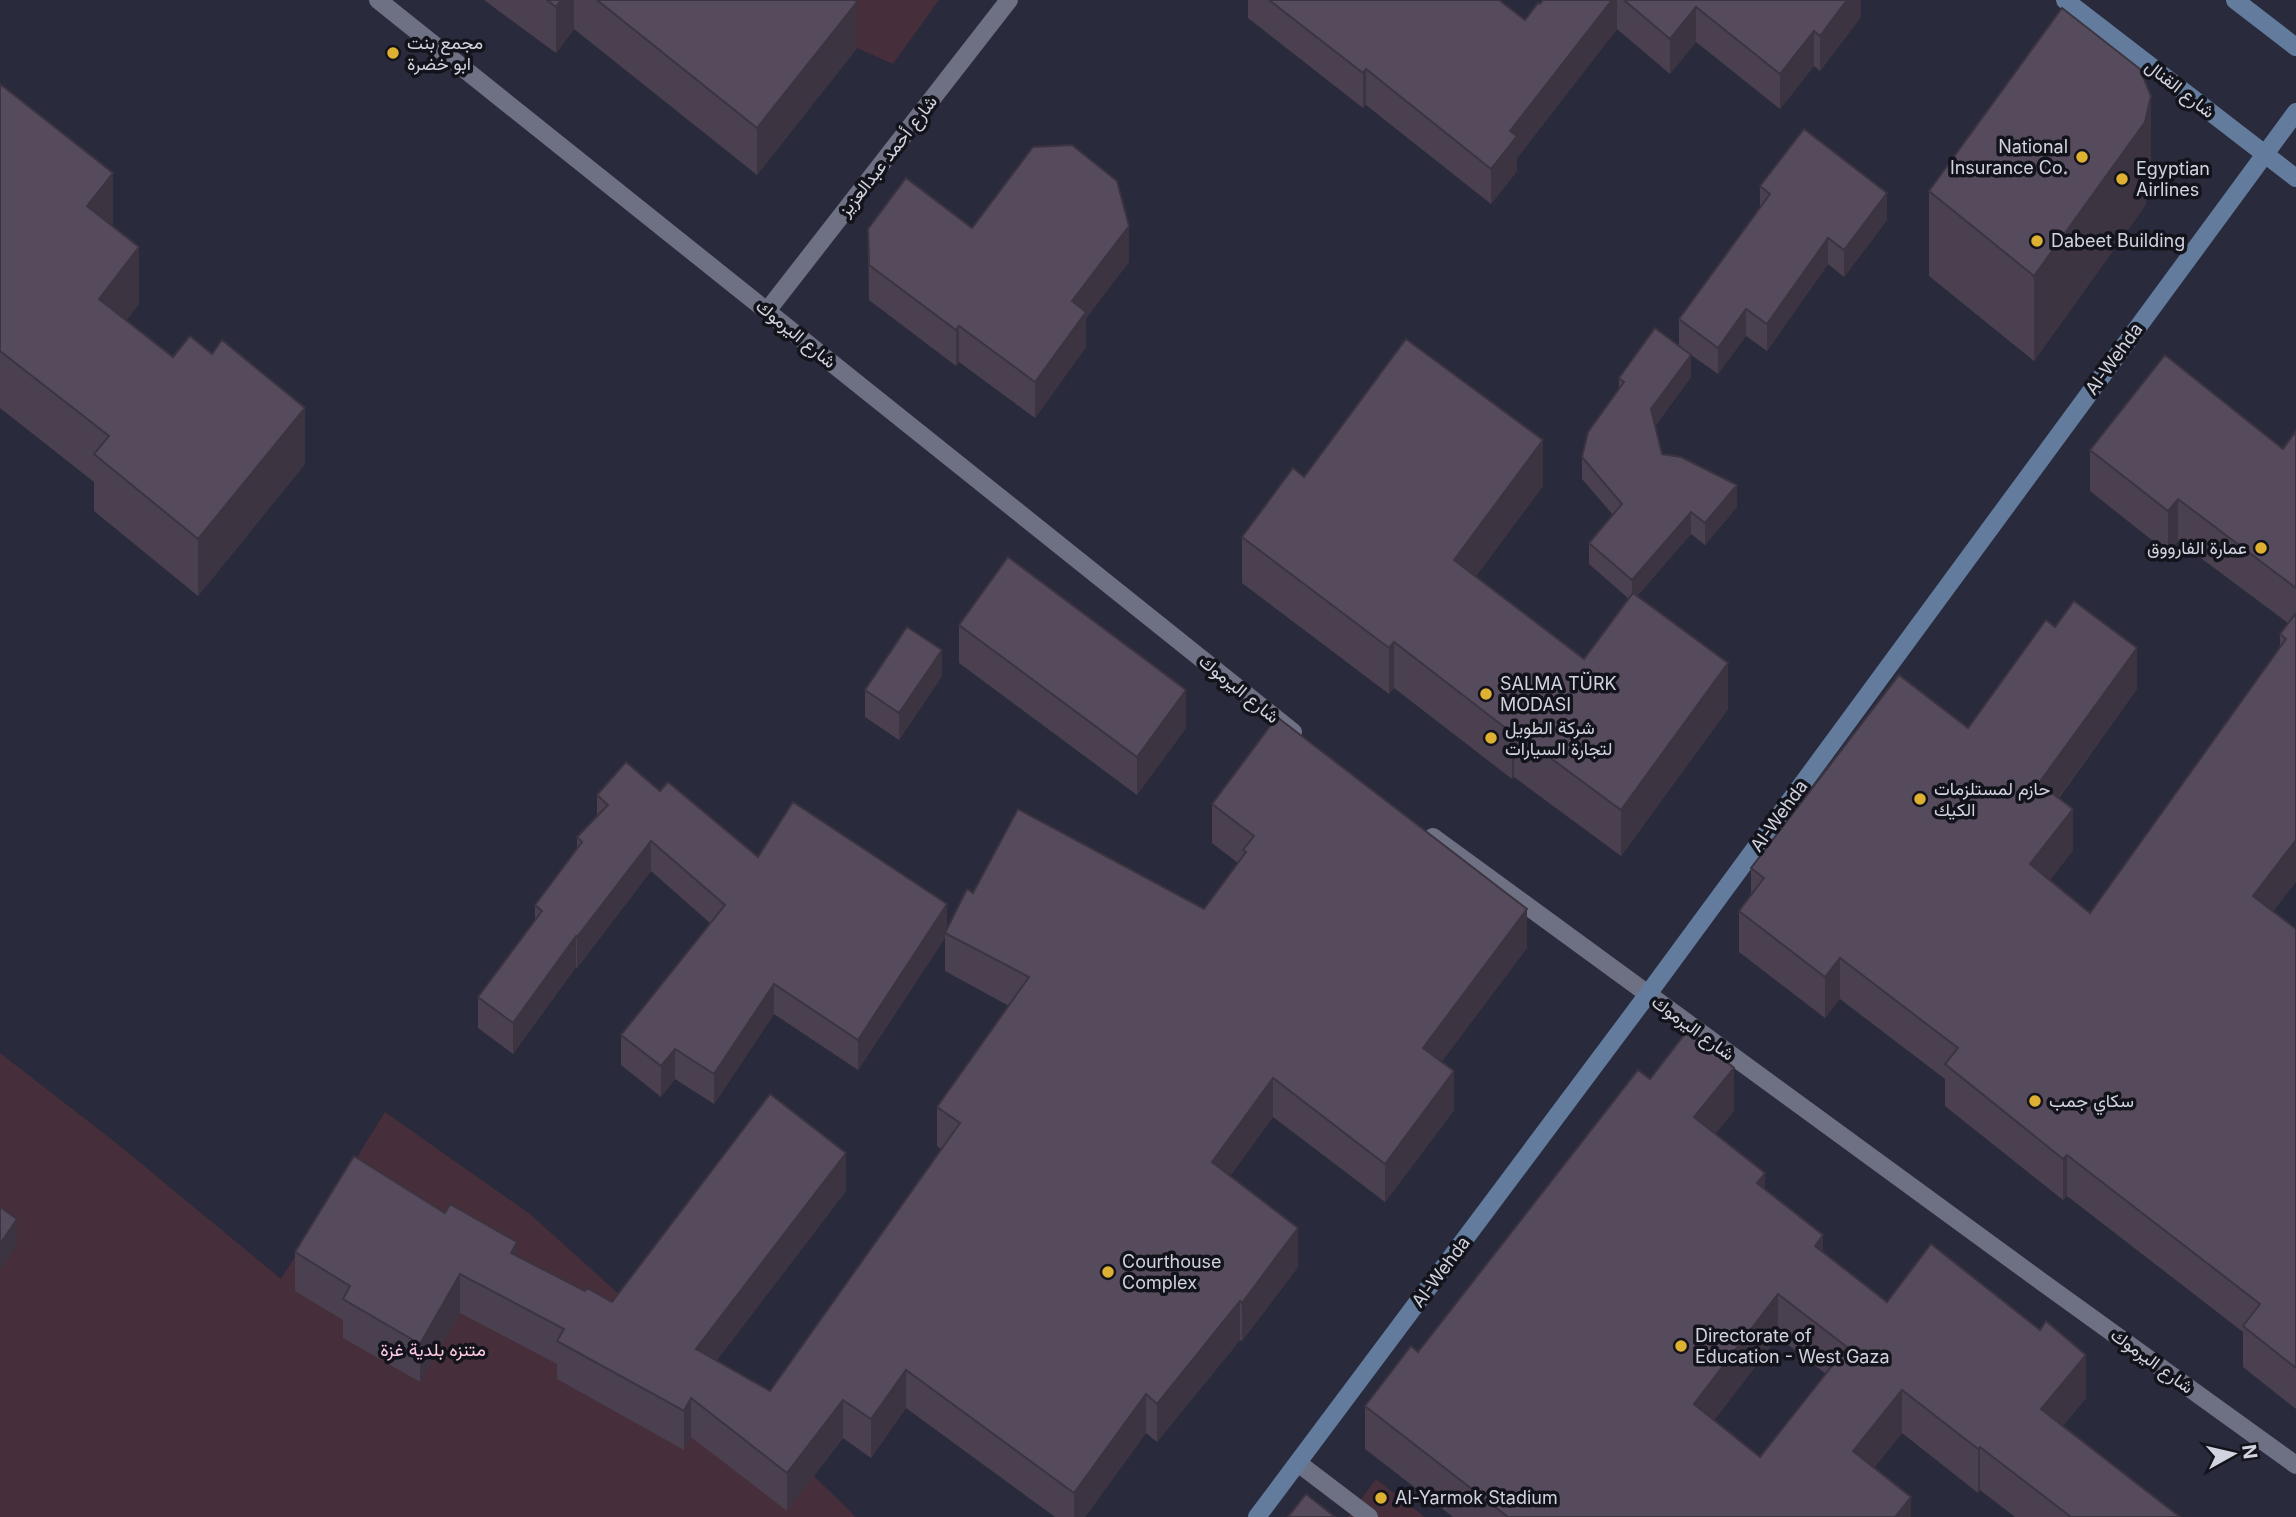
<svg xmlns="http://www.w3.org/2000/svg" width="2296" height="1517" font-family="Inter,Vazirmatn,sans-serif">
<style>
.green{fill:#462e3a}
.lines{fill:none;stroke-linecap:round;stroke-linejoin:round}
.service{stroke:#6e7083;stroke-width:18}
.minor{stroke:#6e7083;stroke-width:18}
.tertiary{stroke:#6e7083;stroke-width:18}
.secondary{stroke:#637c9e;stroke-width:18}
.wall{fill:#4a404f;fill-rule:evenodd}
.shaded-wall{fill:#3c3440}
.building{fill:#564b5c;stroke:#3c3440;stroke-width:2;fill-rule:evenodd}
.poi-dot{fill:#deb133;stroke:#13141b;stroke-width:2.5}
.labels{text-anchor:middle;stroke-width:7;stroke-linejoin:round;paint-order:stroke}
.poi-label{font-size:18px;fill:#d1d3de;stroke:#13141b;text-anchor:start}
.street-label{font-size:18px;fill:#d1d3de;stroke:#13141b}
.park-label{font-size:18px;fill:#fecae4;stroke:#13141b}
</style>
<rect width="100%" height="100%" fill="#292a3b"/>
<path class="green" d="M 797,0 L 939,0 L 893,64 L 857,48 Z
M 0,1053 L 115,1142 L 281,1279 L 385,1112 L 530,1214 L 731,1395 L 856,1517 L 0,1517 Z
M 1376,1479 L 1425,1517 L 1348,1517 Z"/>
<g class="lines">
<path class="service" d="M 1298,1463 L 1369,1517"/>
<path class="minor" d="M 767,311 L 1009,0"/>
<path class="tertiary" d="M 378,0 L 1293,732
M 1433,837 L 2042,1282 L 2296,1465"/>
<path class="secondary" d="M 2065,0 L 2296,178
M 2235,0 L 2296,47
M 1257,1517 L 1648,994 L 2296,112"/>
</g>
<path class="wall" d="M 484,0 L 855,0 L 857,48 L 757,175 L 574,29 L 556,53 Z
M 1248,0 L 1499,0 L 1525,20 L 1543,0 L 1861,0 L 1861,17 L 1820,71 L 1814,66 L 1780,109 L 1696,42 L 1670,74 L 1617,29 L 1517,158 L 1517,171 L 1491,204 L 1366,105 L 1363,108 L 1248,18 Z
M 0,84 L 113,227 L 139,304 L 126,321 L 305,464 L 198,596 L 94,511 L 94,482 L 0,408 Z
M 2151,181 L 2145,206 L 2034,361 L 1929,276 L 1929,191 Z
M 1760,186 L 1887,220 L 1844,277 L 1828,264 L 1767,351 L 1746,336 L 1718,374 L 1684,350 L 1691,377 L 1655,426 L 1662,454 L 1737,507 L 1705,545 L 1691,534 L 1637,596 L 1728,709 L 1621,856 L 1514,777 L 1512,779 L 1394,688 L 1389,694 L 1242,583 L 1242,537 L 1304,477 L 1543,486 L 1476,576 L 1584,659 L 1629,599 L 1589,564 L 1589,543 L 1613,515 L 1582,479 L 1582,457 L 1619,390 L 1619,378 L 1679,346 L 1679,319 L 1760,207 Z
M 972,228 L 1129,262 L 1086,318 L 1086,347 L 1035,418 L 959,362 L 956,366 L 869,300 L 868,229 Z
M 2296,431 L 2296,882 L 2273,911 L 2296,929 L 2296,1409 L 2243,1367 L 2243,1332 L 2067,1196 L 2063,1200 L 1945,1106 L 1945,1079 L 1840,999 L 1825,1018 L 1739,952 L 1739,911 L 1751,895 L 1751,868 L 1968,728 L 2137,689 L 2059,798 L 2073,850 L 2050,880 L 2090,913 L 2280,647 L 2280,634 L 2288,623 L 2178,541 L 2168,553 L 2090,491 L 2090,450 L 2283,449 Z
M 959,625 L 1186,728 L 1137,795 L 959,663 Z
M 942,676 L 899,740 L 865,717 L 865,690 Z
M 660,791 L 758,857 L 947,928 L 973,893 L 1204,909 L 1238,863 L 1212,843 L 1212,804 L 1527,948 L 1441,1062 L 1454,1110 L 1385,1202 L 1273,1117 L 1230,1176 L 1298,1267 L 1242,1341 L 1240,1340 L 1157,1442 L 1146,1433 L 1085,1517 L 1055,1517 L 906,1408 L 871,1458 L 843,1438 L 787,1511 L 691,1437 L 684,1450 L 557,1379 L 557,1364 L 460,1313 L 420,1382 L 343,1338 L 343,1320 L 295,1291 L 295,1252 L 445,1213 L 517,1256 L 585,1291 L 612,1302 L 846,1191 L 716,1361 L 770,1391 L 941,1149 L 937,1146 L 937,1107 L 1009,1006 L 945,971 L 945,938 L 858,1070 L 774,1014 L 714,1104 L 675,1079 L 661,1097 L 621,1065 L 621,1035 L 710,923 L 651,871 L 577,968 L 576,967 L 513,1054 L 478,1028 L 478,997 L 535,921 L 535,905 L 577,850 L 577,837 L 597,816 L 597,795 Z
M 1650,1079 L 1734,1111 L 1715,1134 L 1823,1253 L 1887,1302 L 2086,1398 L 2063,1426 L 2180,1517 L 2015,1517 L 1980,1490 L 1978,1493 L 1902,1433 L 1874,1468 L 1911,1517 L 1453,1517 L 1365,1449 L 1365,1406 L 1418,1352 ZM 1778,1337 L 1826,1374 L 1760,1457 L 1714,1420 Z"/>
<path class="shaded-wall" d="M 561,0 L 574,0 L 574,29 L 556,53 L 556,7 Z
M 1612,0 L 1617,0 L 1617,29 L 1517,158 L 1517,171 L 1491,204 L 1491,169 L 1510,131 Z
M 1847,0 L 1861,0 L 1861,17 L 1820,71 L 1820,36 Z
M 857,2 L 857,48 L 757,175 L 757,128 Z
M 1696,7 L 1696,42 L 1670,74 L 1670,39 Z
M 1814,31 L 1814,66 L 1780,109 L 1780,74 Z
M 1366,69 L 1366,105 L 1363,108 L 1363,73 Z
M 2151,96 L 2151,181 L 2145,206 L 2034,361 L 2034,276 Z
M 113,173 L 113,230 L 87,206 Z
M 1887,193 L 1887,220 L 1844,277 L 1844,250 Z
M 1129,226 L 1129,262 L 1086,318 L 1086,347 L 1035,418 L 1035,382 L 1072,301 Z
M 1828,238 L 1828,264 L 1767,351 L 1767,324 Z
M 139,247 L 139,304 L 99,356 L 99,299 Z
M 1746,309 L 1746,336 L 1718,374 L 1718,348 Z
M 959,326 L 959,362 L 956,366 L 956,330 Z
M 1691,355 L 1691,377 L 1651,431 L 1651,409 Z
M 305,408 L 305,464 L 198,596 L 198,539 Z
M 1543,440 L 1543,486 L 1454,606 L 1454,560 Z
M 1737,485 L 1737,507 L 1705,545 L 1705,523 Z
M 2178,499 L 2178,541 L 2168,553 L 2168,511 Z
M 1691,512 L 1691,534 L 1632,601 L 1632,580 Z
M 1394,642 L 1394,688 L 1389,694 L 1389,648 Z
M 2137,648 L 2137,689 L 2039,824 L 2039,783 Z
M 942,650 L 942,676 L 899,740 L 899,713 Z
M 1728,663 L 1728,709 L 1621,856 L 1621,810 Z
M 1186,690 L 1186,728 L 1137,795 L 1137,757 Z
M 1514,731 L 1514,777 L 1512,779 L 1512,733 Z
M 2073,809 L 2073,850 L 2030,906 L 2030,864 Z
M 2296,840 L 2296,882 L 2253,937 L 2253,896 Z
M 651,841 L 651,871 L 577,968 L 577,937 Z
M 947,904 L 947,934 L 945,933 L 945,938 L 858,1070 L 858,1040 Z
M 1527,909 L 1527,948 L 1423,1087 L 1423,1048 Z
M 576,936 L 576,967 L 513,1054 L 513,1023 Z
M 1840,958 L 1840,999 L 1825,1018 L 1825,977 Z
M 774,984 L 774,1014 L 714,1104 L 714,1074 Z
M 675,1049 L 675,1079 L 661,1097 L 661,1066 Z
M 1734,1068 L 1734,1111 L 1694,1160 L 1694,1117 Z
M 1454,1071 L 1454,1110 L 1385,1202 L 1385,1164 Z
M 1273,1078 L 1273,1117 L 1212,1201 L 1212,1162 Z
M 846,1153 L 846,1191 L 696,1388 L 696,1349 Z
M 2067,1155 L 2067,1196 L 2063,1200 L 2063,1159 Z
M 1765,1173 L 1765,1216 L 1757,1183 Z
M 17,1219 L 17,1245 L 0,1271 L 0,1244 Z
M 1298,1228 L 1298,1267 L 1242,1341 L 1242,1303 Z
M 1823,1235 L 1823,1278 L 1815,1246 Z
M 517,1242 L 517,1281 L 511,1253 Z
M 460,1274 L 460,1313 L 420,1382 L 420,1344 Z
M 1778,1294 L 1778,1337 L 1694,1447 L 1694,1404 Z
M 1240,1301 L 1240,1340 L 1157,1442 L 1157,1404 Z
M 2086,1355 L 2086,1398 L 2041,1452 L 2041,1409 Z
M 906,1370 L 906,1408 L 871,1458 L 871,1419 Z
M 1902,1390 L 1902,1433 L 1853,1494 L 1853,1451 Z
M 1146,1394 L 1146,1433 L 1085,1517 L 1074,1517 L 1074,1493 Z
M 691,1398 L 691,1437 L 684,1450 L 684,1411 Z
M 843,1400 L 843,1438 L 787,1511 L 787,1473 Z
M 1980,1447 L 1980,1490 L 1978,1493 L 1978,1449 Z
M 1911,1497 L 1911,1517 L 1895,1517 Z"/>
<path class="building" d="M 547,0 L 561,0 L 556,7 Z
M 597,0 L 855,0 L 857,2 L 757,128 Z
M 1269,0 L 1499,0 L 1525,20 L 1538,3 L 1540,4 L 1543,0 L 1612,0 L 1510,131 L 1517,136 L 1491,169 L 1366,69 L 1363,73 Z
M 1624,0 L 1847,0 L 1820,36 L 1814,31 L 1780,74 L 1696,7 L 1670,39 Z
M 2062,8 L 2140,69 L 2151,96 L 2145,122 L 2034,276 L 1929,191 Z
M 0,84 L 113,173 L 87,206 L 139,247 L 99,299 L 173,357 L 190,336 L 212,354 L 222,340 L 305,408 L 198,539 L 94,454 L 109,436 L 0,351 Z
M 1804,129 L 1887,193 L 1844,250 L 1828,238 L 1767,324 L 1746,309 L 1718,348 L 1679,319 L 1770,194 L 1760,186 Z
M 1072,145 L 1117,181 L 1129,226 L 1072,301 L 1086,312 L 1035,382 L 959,326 L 956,330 L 869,265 L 868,229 L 906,178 L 972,228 L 1033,147 Z
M 1655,328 L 1691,355 L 1651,409 L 1662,454 L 1681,457 L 1737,485 L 1705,523 L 1691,512 L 1632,580 L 1589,543 L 1622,504 L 1582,457 L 1588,432 L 1624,382 L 1619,378 Z
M 1406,339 L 1543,440 L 1454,560 L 1584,659 L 1633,593 L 1728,663 L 1621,810 L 1514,731 L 1512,733 L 1394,642 L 1389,648 L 1242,537 L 1293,468 L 1304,477 Z
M 2165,355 L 2283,449 L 2296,431 L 2296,588 L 2178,499 L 2168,511 L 2090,450 Z
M 1008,557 L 1186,690 L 1137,757 L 959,625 Z
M 2074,601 L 2137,648 L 2039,783 L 2073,809 L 2030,864 L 2090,913 L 2286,639 L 2280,634 L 2296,613 L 2296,840 L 2253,896 L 2296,929 L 2296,1368 L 2243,1326 L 2260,1304 L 2067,1155 L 2063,1159 L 1945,1064 L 1958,1048 L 1840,958 L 1825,977 L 1739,911 L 1764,878 L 1751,868 L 1899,675 L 1968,728 L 2046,620 L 2055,627 Z
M 907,627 L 942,650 L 899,713 L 865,690 Z
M 1277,717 L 1527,909 L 1423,1048 L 1454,1071 L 1385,1164 L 1273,1078 L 1212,1162 L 1298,1228 L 1242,1303 L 1240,1301 L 1157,1404 L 1146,1394 L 1074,1493 L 906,1370 L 871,1419 L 843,1400 L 787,1473 L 691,1398 L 684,1411 L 557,1341 L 564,1329 L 460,1274 L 420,1344 L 343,1299 L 350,1286 L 295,1252 L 354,1156 L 445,1213 L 450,1204 L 517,1242 L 511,1253 L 585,1291 L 587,1288 L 612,1302 L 770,1094 L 846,1153 L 696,1349 L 770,1391 L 960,1123 L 937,1107 L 1029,977 L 945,933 L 967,889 L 973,893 L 1018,809 L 1204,909 L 1246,852 L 1243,850 L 1254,836 L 1212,804 Z
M 626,762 L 660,791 L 668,782 L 758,857 L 793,802 L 947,904 L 858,1040 L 774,984 L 714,1074 L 675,1049 L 661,1066 L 621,1035 L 725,905 L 651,841 L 577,937 L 576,936 L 513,1023 L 478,997 L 542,911 L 535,905 L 582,842 L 577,837 L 608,805 L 597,795 Z
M 1688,1030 L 1734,1068 L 1694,1117 L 1765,1173 L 1757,1183 L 1823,1235 L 1815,1246 L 1887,1302 L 1931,1244 L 2040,1330 L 2046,1321 L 2086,1355 L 2041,1409 L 2180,1517 L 2071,1517 L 1980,1447 L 1978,1449 L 1902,1390 L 1853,1451 L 1911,1497 L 1895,1517 L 1508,1517 L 1365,1406 L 1411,1346 L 1418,1352 L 1638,1070 L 1650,1079 ZM 1778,1294 L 1847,1347 L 1760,1457 L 1694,1404 Z
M 0,1207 L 17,1219 L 0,1244 Z
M 1306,1494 L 1335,1517 L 1288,1517 Z"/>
<g class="poi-dot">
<circle cx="393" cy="53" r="7"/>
<circle cx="2082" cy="157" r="7"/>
<circle cx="2122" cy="179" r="7"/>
<circle cx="2037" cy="241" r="7"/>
<circle cx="2261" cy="548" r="7"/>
<circle cx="1486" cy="694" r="7"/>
<circle cx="1491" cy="738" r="7"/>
<circle cx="1920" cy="799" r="7"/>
<circle cx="2035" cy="1101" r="7"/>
<circle cx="1108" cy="1272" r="7"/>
<circle cx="1681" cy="1346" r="7"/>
<circle cx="1381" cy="1498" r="7"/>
</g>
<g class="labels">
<g class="poi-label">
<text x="407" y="49">مجمع بنت<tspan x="407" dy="21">ابو خضرة</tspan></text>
<text x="2068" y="153" text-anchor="end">National<tspan x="2068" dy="21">Insurance Co.</tspan></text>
<text x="2136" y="175">Egyptian<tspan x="2136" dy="21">Airlines</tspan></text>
<text x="2051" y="247">Dabeet Building</text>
<text x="2247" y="554" text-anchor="end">عمارة الفارووق</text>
<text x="1500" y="690">SALMA TÜRK<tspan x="1500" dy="21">MODASI</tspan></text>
<text x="1505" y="734">شركة الطويل<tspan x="1505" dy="21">لتجارة السيارات</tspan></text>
<text x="1934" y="795">حازم لمستلزمات<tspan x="1934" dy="21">الكيك</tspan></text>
<text x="2049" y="1107">سكاي جمب</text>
<text x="1122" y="1268">Courthouse<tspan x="1122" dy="21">Complex</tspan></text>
<text x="1695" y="1342">Directorate of<tspan x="1695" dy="21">Education - West Gaza</tspan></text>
<text x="1395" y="1504">Al-Yarmok Stadium</text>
</g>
<g class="street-label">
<text transform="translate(2180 89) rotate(38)" y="6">شارع القنال</text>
<text transform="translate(888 156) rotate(-52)" y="6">شارع أحمد عبدالعزيز</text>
<text transform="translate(796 334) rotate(39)" y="6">شارع اليرموك</text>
<text transform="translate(2114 359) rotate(-54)" y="6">Al-Wehda</text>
<text transform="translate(1239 689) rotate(39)" y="6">شارع اليرموك</text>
<text transform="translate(1779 816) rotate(-54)" y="6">Al-Wehda</text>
<text transform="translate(1693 1028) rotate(36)" y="6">شارع اليرموك</text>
<text transform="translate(1441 1272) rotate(-53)" y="6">Al-Wehda</text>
<text transform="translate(2152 1361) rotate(36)" y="6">شارع اليرموك</text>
</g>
<g class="park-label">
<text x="433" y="1356">متنزه بلدية غزة</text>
</g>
</g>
<g transform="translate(2233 1454) rotate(82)" stroke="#13141b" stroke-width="5" paint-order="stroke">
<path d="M0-5L12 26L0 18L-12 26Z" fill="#d1d3de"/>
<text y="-10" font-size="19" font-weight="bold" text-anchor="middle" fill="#d1d3de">N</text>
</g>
</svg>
